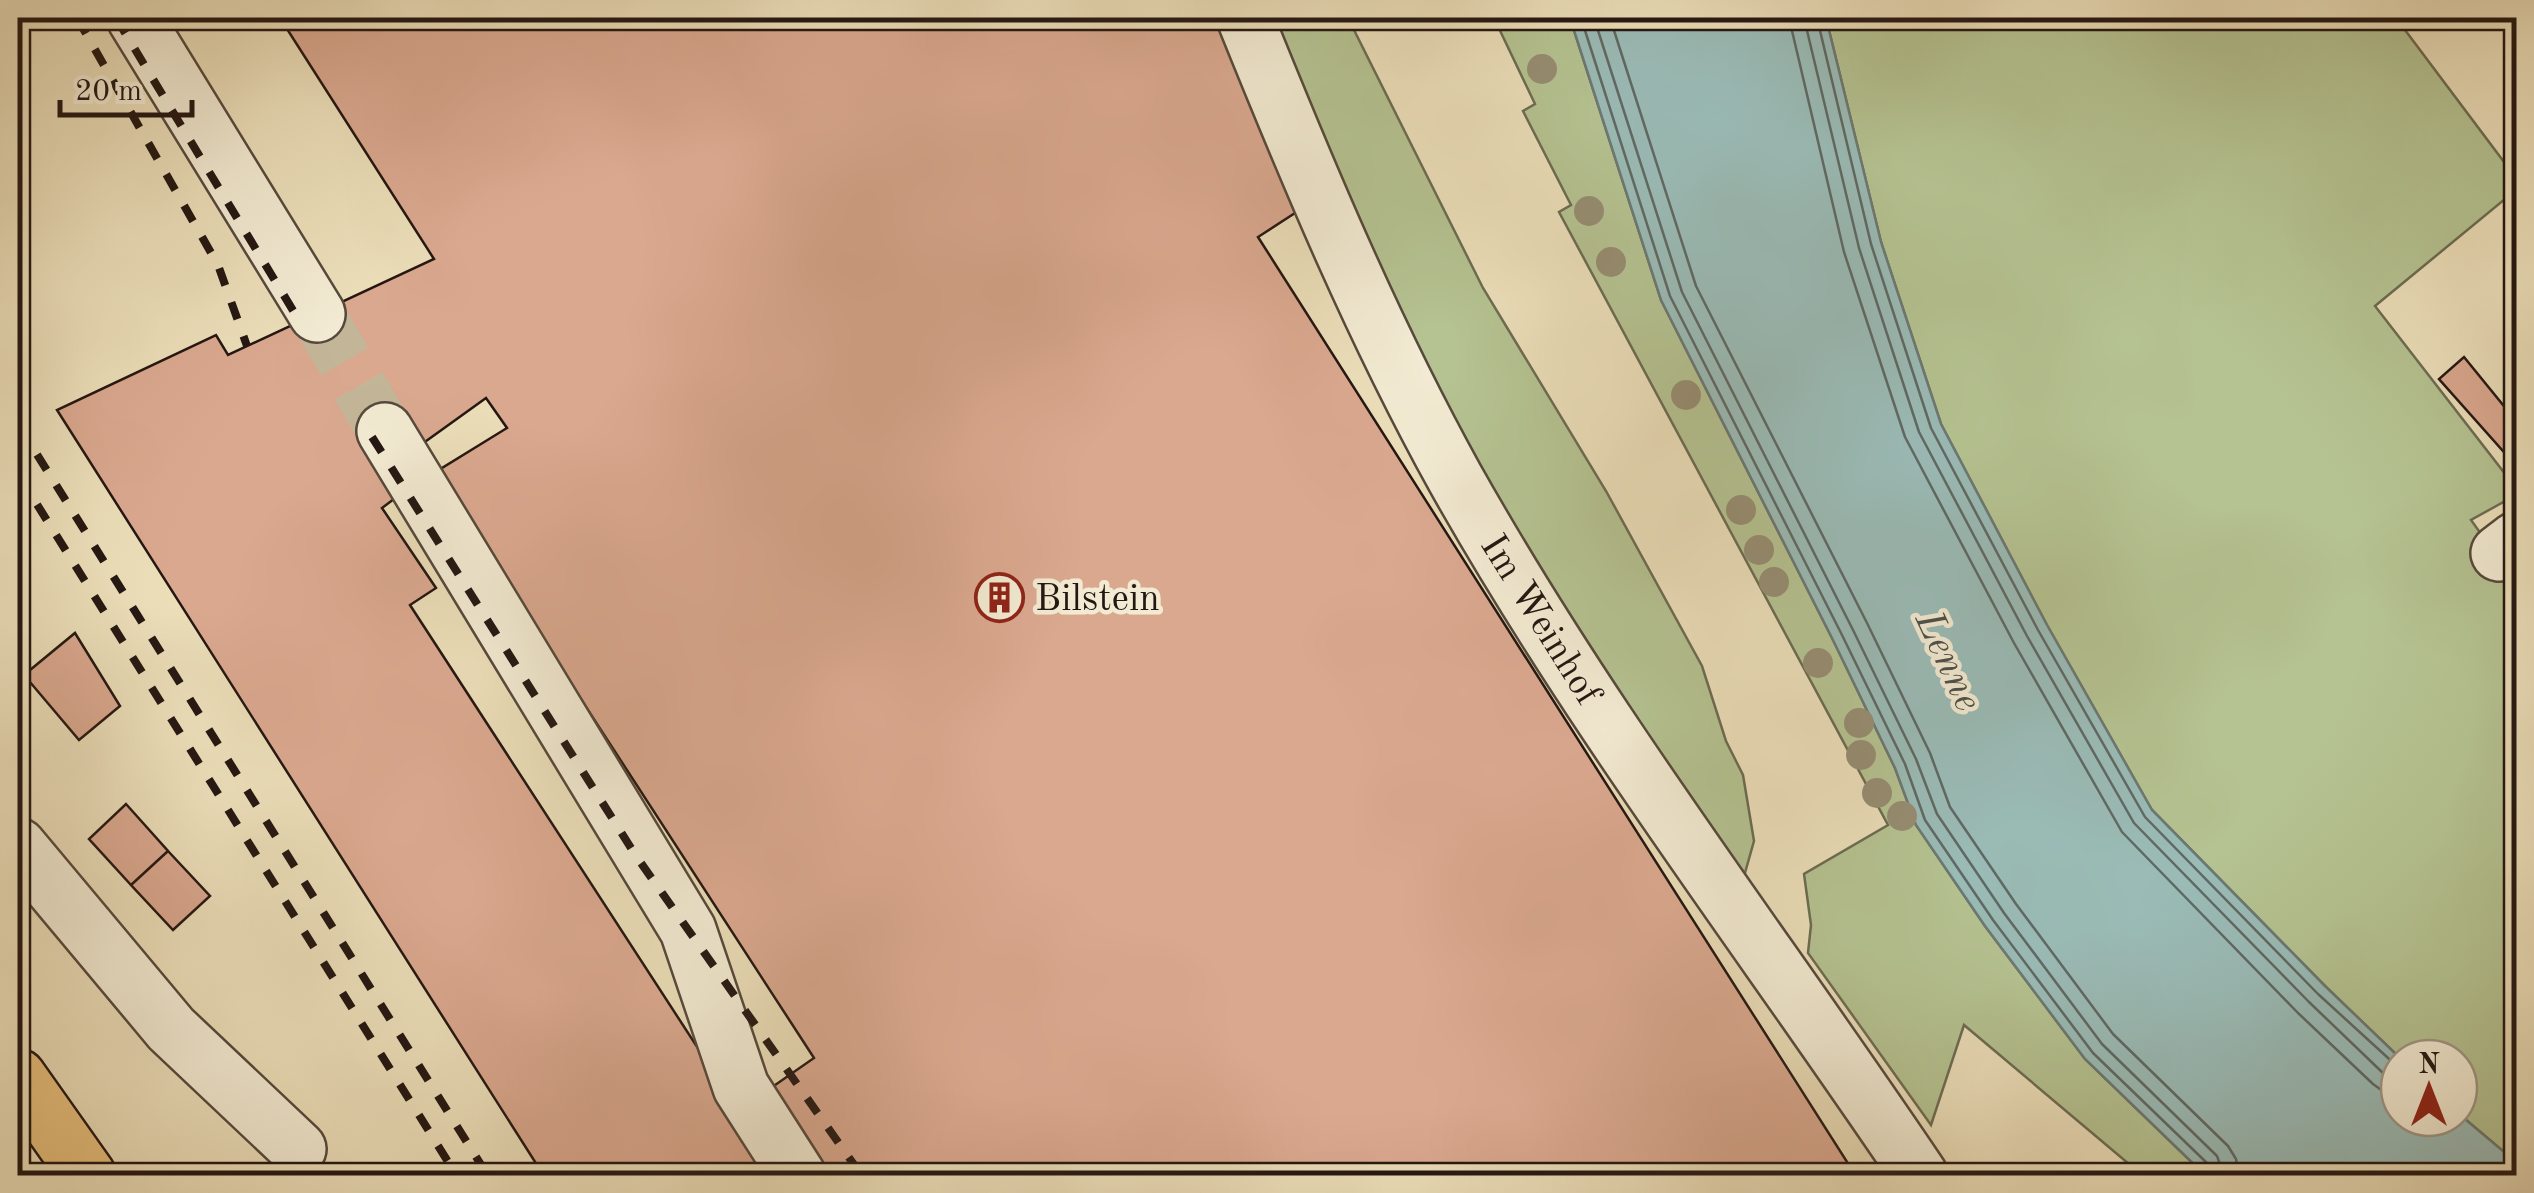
<svg xmlns="http://www.w3.org/2000/svg" width="2534" height="1193" font-family="'Old Standard TT',serif">
<style>
.green{fill:#b5c291;stroke:#6c6c52;stroke-width:2.5}
.water{fill:#9abbb6;stroke:#6b7974;stroke-width:2.5}
.lines{fill:none;stroke-linecap:round;stroke-linejoin:round}
.shore{stroke:#5f6964;stroke-width:2.5}
.building{fill:#daa88f;stroke:#241712;stroke-width:2.5}
.minor-tunnel{stroke:#c3b698;stroke-width:55;stroke-dasharray:55 28;stroke-linecap:butt}
.minor-casing{stroke:#56493c;stroke-width:60}
.major-casing{stroke:#241712;stroke-width:60}
.minor{stroke:#f2ead2;stroke-width:55}
.major{stroke:#e6bf7c;stroke-width:55}
.rail{stroke:#241712;stroke-width:8;stroke-dasharray:18 18;stroke-linecap:butt}
.tree{fill:#968d72}
.labels{text-anchor:middle;stroke-width:9;stroke-linejoin:round;paint-order:stroke}
.poi-label{font-size:38px;fill:#241712;stroke:#f2ead2;text-anchor:start}
.street-label{font-size:38px;fill:#241712;stroke:#f2ead2}
.water-label{font-size:40px;font-style:italic;fill:#4d504b;stroke:#f2ead2}
</style>
<rect width="100%" height="100%" fill="#ebdeb9"/>
<filter id="stains"><feTurbulence type="fractalNoise" baseFrequency=".002" numOctaves="4"/><feColorMatrix values="0 0 0 0 .2 0 0 0 0 .09 0 0 0 0 .02 0 0 0 .5 -.17"/></filter>
<radialGradient id="worn" r=".72"><stop offset=".6" stop-color="#630" stop-opacity="0"/><stop offset="1" stop-color="#630" stop-opacity=".3"/></radialGradient>
<path class="green" d="M 1272,18 L 1348,18 L 1483,288 L 1606,491 L 1702,666 L 1726,741 L 1743,775 L 1754,841 L 1739,894 L 1486,494 L 1413,350 Z
M 1494,18 L 1570,18 L 1661,300 L 1833,640 L 1895,768 L 1916,825 L 1985,926 L 2085,1059 L 2205,1175 L 2142,1175 L 1964,1025 L 1931,1125 L 1808,953 L 1811,925 L 1804,874 L 1888,825 L 1559,212 L 1571,205 L 1523,111 L 1535,104 Z
M 1826,18 L 2396,18 L 2516,178 L 2516,190 L 2375,306 L 2516,488 L 2516,495 L 2471,520 L 2516,583 L 2516,1162 L 2459,1114 L 2459,1058 L 2400,1058 L 2325,986 L 2152,810 L 2047,625 L 1941,424 L 1881,242 Z"/>
<path class="water" d="M 1570,18 L 1826,18 L 1881,242 L 1941,424 L 2047,625 L 2152,810 L 2325,986 L 2400,1058 L 2399,1118 L 2459,1118 L 2459,1114 L 2516,1162 L 2516,1175 L 2205,1175 L 2085,1059 L 1985,926 L 1916,825 L 1895,768 L 1833,640 L 1661,300 Z"/>
<g class="lines">
<path class="shore" d="M 1581,18 L 1670,296 L 1842,635 L 1905,764 L 1925,820 L 1993,920 L 2093,1053 L 2208,1164 L 2211,1176
M 1594,18 L 1682,292 L 1853,630 L 1916,759 L 1937,814 L 2004,913 L 2102,1044 L 2217,1156 L 2224,1176
M 1610,18 L 1696,286 L 1867,623 L 1930,753 L 1950,807 L 2016,904 L 2113,1034 L 2228,1146 L 2236,1159 L 2239,1176
M 1789,18 L 1844,252 L 1905,437 L 2014,643 L 2122,832 L 2298,1013 L 2373,1084 L 2384,1092 L 2399,1095
M 1804,18 L 1859,248 L 1919,432 L 2027,636 L 2134,823 L 2309,1002 L 2384,1074 L 2399,1080
M 1817,18 L 1871,244 L 1931,428 L 2038,630 L 2145,817 L 2318,994 L 2399,1068"/>
</g>
<path class="building" d="M 280,18 L 1228,18 L 1295,213 L 1258,237 L 1856,1176 L 820,1176 L 765,1092 L 814,1058 L 434,473 L 507,428 L 486,398 L 422,444 L 361,442 L 394,499 L 382,508 L 436,588 L 410,605 L 781,1176 L 544,1176 L 57,410 L 216,335 L 228,355 L 434,259 Z
M 2460,18 L 2483,18 L 2472,24 Z
M 2464,357 L 2516,421 L 2516,456 L 2511,460 L 2439,379 Z
M 75,633 L 120,706 L 79,740 L 24,675 Z
M 126,804 L 168,851 L 131,885 L 89,839 Z
M 168,851 L 210,896 L 173,930 L 131,885 Z"/>
<g class="lines">
<path class="minor-tunnel" d="M 317,314 L 385,431"/>
<defs>
<path id="minor" d="M 135,18 L 317,314
M 1245,18 C 1308,174 1373,330 1455,478 C 1592,722 1764,944 1920,1176
M 385,431 L 688,930 L 741,1087 L 798,1176
M 2499,553 L 2516,540
M 18,846 L 171,1029 L 298,1149"/>
<path id="major" d="M 18,1077 L 88,1176"/>
</defs>
<use href="#minor" class="minor-casing"/>
<use href="#major" class="major-casing"/>
<use href="#minor" class="minor"/>
<use href="#major" class="major"/>
<path class="rail" d="M 77,18 L 218,265 L 247,346
M 116,18 L 300,322
M 18,424 L 488,1176
M 372,437 L 636,856 L 862,1176
M 18,474 L 457,1176"/>
</g>
<g class="tree">
<circle cx="1542" cy="69" r="15"/>
<circle cx="1589" cy="211" r="15"/>
<circle cx="1611" cy="262" r="15"/>
<circle cx="1686" cy="395" r="15"/>
<circle cx="1741" cy="510" r="15"/>
<circle cx="1759" cy="550" r="15"/>
<circle cx="1774" cy="582" r="15"/>
<circle cx="1818" cy="663" r="15"/>
<circle cx="1859" cy="723" r="15"/>
<circle cx="1861" cy="755" r="15"/>
<circle cx="1877" cy="793" r="15"/>
<circle cx="1902" cy="816" r="15"/>
</g>
<defs>
<symbol id="building-ring" viewBox="-11 -11 22 22"><circle r="9.5" fill="#f2ead2" stroke="#8f2418" stroke-width="1.5"/><path d="M-4-6H4V6H1V3H-1V6H-4ZM-2.5-4.3h1.7v1.8h-1.7ZM.8-4.3h1.7v1.8H.8ZM-2.5-1h1.7V.8h-1.7ZM.8-1h1.7V.8H.8Z" fill="#8f2418"/></symbol>
</defs>
<g fill-rule="evenodd">
<use href="#building-ring" x="972" y="570" width="55" height="55"/>
</g>
<g class="labels">
<g class="poi-label">
<text x="1035" y="610">Bilstein</text>
</g>
<g class="street-label">
<text transform="translate(1542 619) rotate(58)" y="13">Im Weinhof</text>
</g>
<g class="water-label">
<text transform="translate(1950 660) rotate(65)" y="14">Lenne</text>
</g>
</g>
<rect width="2534" height="1193" fill="none" stroke="#ebdeb9" stroke-width="60"/>
<rect x="20" y="20" width="2494" height="1153" fill="none" stroke="#241712" stroke-width="5"/>
<rect x="30" y="30" width="2474" height="1133" fill="none" stroke="#241712" stroke-width="2.5"/>
<g transform="translate(2429 1088)"><circle r="48" fill="#f2ead2" stroke="#a09685" stroke-width="2.5"/>
<path d="M0-8L18 38L0 25L-18 38Z" fill="#8f2418"/>
<text y="-15" font-size="28" font-weight="bold" text-anchor="middle" fill="#241712">N</text>
</g>
<path d="M60 100v15h132v-15" fill="none" stroke="#241712" stroke-width="5"/>
<text x="75" y="100" font-size="30" fill="#241712" stroke="#f2ead2" stroke-width="8" paint-order="stroke">20 m</text>
<rect width="100%" height="100%" filter="url(#stains)"/>
<rect width="100%" height="100%" fill="url(#worn)"/>
</svg>
